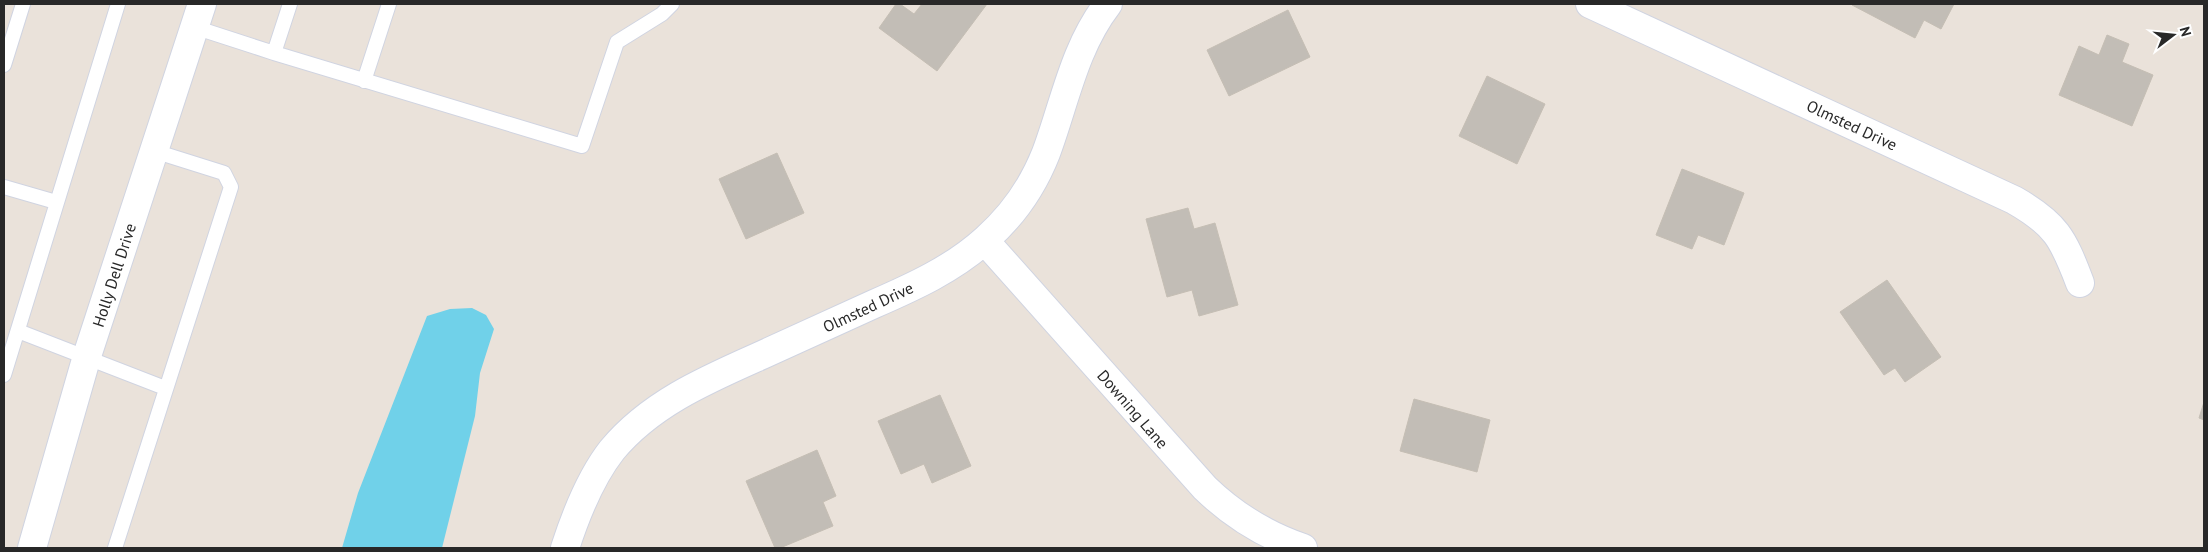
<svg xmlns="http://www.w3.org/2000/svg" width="2208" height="552" font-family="'PT Sans',sans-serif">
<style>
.water{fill:#70d1e9}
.building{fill:#c2bdb6;stroke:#c5beb4}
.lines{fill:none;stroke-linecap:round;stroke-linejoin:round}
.lane-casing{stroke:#d0d4e1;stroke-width:16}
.street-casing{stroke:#d0d4e1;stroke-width:30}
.lane{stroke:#fff;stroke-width:14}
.street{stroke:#fff;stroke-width:28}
.labels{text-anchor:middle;stroke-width:4;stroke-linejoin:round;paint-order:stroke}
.street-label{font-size:16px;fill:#282828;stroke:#fff}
</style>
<rect width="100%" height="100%" fill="#eae2da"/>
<path class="water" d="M 472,308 L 486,315 L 494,329 L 480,373 L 475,416 L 442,548 L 342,548 L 358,493 L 427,316 L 450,309 Z"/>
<path class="building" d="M 896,4 L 900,4 L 914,14 L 922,4 L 987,4 L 937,71 L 879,28 Z
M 1853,4 L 1954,4 L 1941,29 L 1924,20 L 1915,38 L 1852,5 Z
M 1288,10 L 1310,57 L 1229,96 L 1207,50 Z
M 2107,35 L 2129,44 L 2122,62 L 2153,75 L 2132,126 L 2059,95 L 2079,46 L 2099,55 Z
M 1487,76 L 1545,104 L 1517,164 L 1459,136 Z
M 777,153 L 804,213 L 746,239 L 719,179 Z
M 1682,169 L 1744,193 L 1724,245 L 1698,235 L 1692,249 L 1656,235 Z
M 1188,208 L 1194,229 L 1215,223 L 1238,305 L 1199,316 L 1192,290 L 1167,297 L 1146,219 Z
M 1887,280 L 1941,357 L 1905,382 L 1895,368 L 1884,375 L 1840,312 Z
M 940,395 L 971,466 L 932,483 L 924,464 L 901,474 L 878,421 Z
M 1414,399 L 1490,420 L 1477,472 L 1400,451 Z
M 2204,402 L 2204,420 L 2199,418 Z
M 817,450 L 836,496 L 823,502 L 833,526 L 780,548 L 775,548 L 746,481 Z"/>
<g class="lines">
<defs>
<path id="lane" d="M 194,27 L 274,53 L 290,4
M 274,53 L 582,146 L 617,42 L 662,14 L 672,4
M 4,65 L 23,4
M 364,81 L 389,4
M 4,187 L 56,202
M 18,331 L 165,388
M 4,375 L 118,4
M 115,548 L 231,187 L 224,173 L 154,151"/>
<path id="street" d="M 1590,4 L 2014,200 C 2056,224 2063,238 2080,283
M 985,241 L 1205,488 C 1234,516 1265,535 1303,548
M 32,548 L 87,356 L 202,4
M 565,548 C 576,514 590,478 612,450 C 651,403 708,379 762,355 C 799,338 836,321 874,304 C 913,287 953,269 986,239 C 1012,216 1033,186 1046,153 C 1065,102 1074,48 1108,4"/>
</defs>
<use href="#lane" class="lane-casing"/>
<use href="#street" class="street-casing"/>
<use href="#lane" class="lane"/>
<use href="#street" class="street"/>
</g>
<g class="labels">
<g class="street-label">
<text transform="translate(1852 125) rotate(25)" y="6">Olmsted Drive</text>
<text transform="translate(114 275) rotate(-72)" y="6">Holly Dell Drive</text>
<text transform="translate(868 307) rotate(-25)" y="6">Olmsted Drive</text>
<text transform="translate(1133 409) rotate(49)" y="6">Downing Lane</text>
</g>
</g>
<rect width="2208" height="552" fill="none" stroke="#282828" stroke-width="10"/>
<g transform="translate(2173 35) rotate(74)" stroke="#ffffff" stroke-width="4" paint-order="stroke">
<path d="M0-4L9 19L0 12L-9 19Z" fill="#282828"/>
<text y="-8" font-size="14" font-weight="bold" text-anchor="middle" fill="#282828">N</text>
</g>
</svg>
